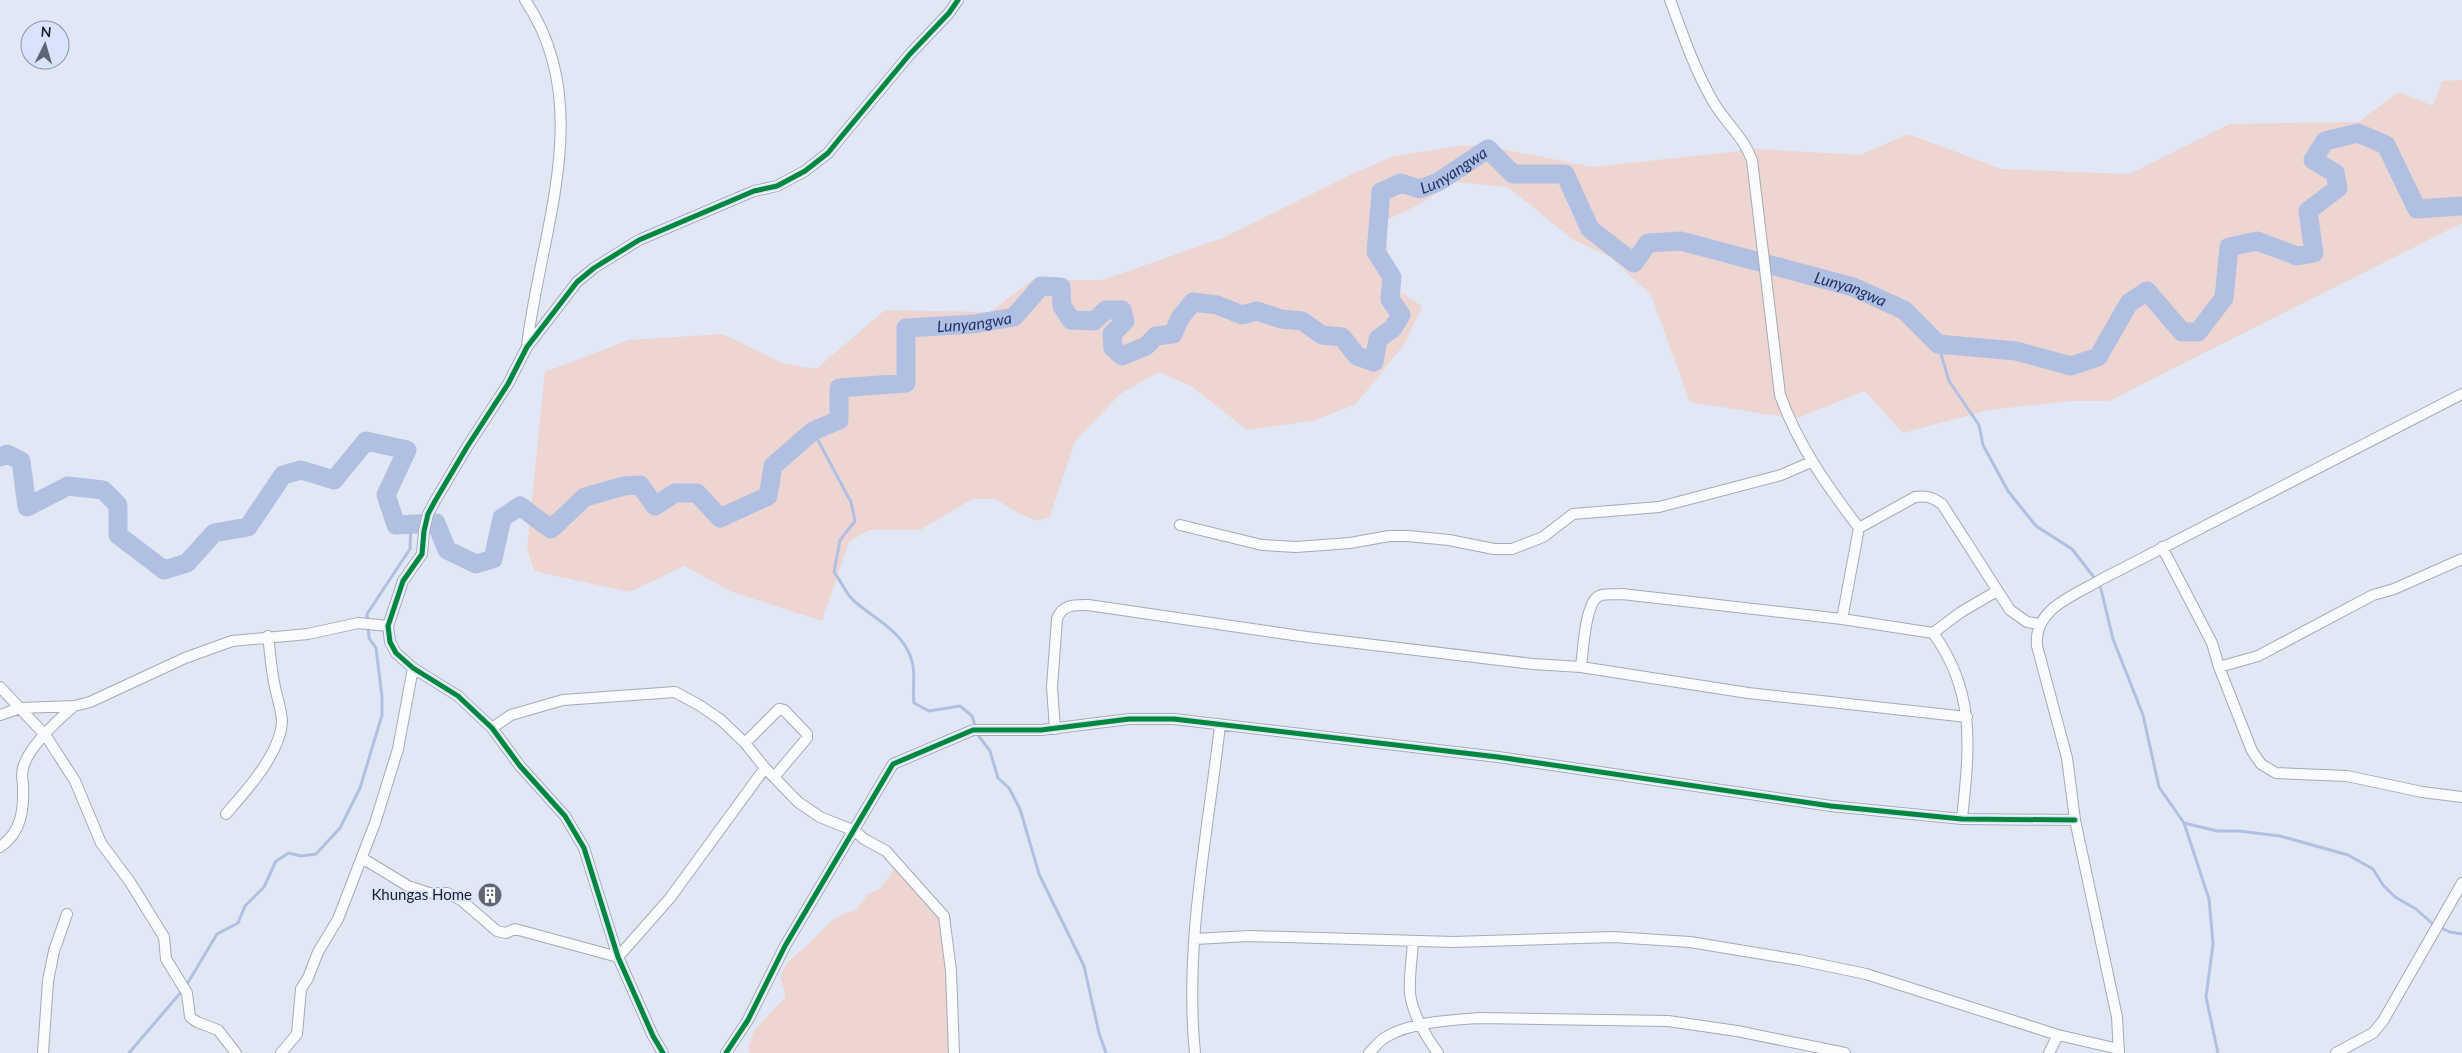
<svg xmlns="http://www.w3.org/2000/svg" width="2462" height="1053" font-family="Lato,sans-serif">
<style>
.green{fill:#edd6d1}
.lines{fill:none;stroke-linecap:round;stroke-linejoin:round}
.stream{stroke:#b1c0e2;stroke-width:3}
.river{stroke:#b1c0e2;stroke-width:19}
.minor-casing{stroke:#a5aab5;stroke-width:12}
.minor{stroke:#fafbfd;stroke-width:10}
.cycleway-casing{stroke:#d9e4fc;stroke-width:8}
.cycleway{stroke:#00873e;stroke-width:5}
.labels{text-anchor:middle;stroke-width:4;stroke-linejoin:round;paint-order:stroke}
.poi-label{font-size:15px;fill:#1b202a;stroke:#d9e4fc;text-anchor:end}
.water-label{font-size:16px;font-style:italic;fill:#20346a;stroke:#d9e4fc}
</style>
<rect width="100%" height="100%" fill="#e1e7f4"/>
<path class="green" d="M 2462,80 L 2462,223 L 2109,401 L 2071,401 L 1989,410 L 1903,433 L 1865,391 L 1795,419 L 1690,402 L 1651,295 L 1610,257 L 1572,239 L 1508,187 L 1454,182 L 1422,203 L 1385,221 L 1388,254 L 1399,291 L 1422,306 L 1406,342 L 1356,404 L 1313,421 L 1247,430 L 1191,386 L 1159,372 L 1120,394 L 1075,442 L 1049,518 L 1037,521 L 1018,513 L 996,499 L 972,499 L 920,530 L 869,530 L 849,542 L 822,621 L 732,592 L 684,566 L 630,592 L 534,571 L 527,548 L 545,372 L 629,340 L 723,334 L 782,363 L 816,369 L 885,310 L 990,312 L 1032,280 L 1103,280 L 1225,237 L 1352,174 L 1394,156 L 1459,146 L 1482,145 L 1593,167 L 1757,149 L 1860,155 L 1908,134 L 2002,169 L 2129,174 L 2229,124 L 2358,122 L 2399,92 L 2433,106 L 2442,81 Z
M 898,864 L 941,916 L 946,950 L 951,1053 L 750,1053 L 748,1048 L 754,1031 L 785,997 C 786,990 781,984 781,978 C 783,960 801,953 811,942 C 825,928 834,914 855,911 L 868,894 L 880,889 Z"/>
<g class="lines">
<path class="stream" d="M 1938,344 L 1949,381 L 1979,425 L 1983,445 L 2008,491 L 2036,526 L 2072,549 L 2100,585 L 2113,639 L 2143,715 L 2159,787 L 2184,823 L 2217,831 L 2239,831 L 2280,836 L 2348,855 L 2373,869 L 2383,885 L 2395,897 L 2416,909 L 2434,925 L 2450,932 L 2462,934
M 813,431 L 851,502 L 855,521 L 840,540 L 834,572 C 841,581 846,594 854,601 C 876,620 903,631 912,661 C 916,675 912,689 914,703 L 929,711 L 960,706 L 972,716 L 978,735 L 990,751 L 998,778 L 1009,788 L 1020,809 L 1039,874 L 1084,966 L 1099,1033 L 1106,1053
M 2184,823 L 2209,899 L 2213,944 L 2206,997 L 2218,1053
M 186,986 L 217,934 L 238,923 L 245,906 L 264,887 L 276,861 L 289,853 L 301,856 L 316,854 L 340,828 L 360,788 L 382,715 L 382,697 L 376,648 L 369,638 L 367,614 L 410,549 L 411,524
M 129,1053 L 182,991"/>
<path class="river" id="s1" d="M 0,457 L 7,454 L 21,461 L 27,507 L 68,486 L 103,490 L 118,505 L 118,535 L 164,570 L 187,563 L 214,533 L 248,527 L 283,475 L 301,470 L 334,480 L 366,441 L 407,450 L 386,495 L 396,525 L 436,523 L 447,550 L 476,564 L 493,559 L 502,518 L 520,506 L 551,529 L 585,497 L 624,486 L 640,485 L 655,506 L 675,493 L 697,493 L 720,518 L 768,496 L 773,466 L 813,431 L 839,420 L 839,388 L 906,383 L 906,328 L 974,324 L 1014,317 L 1041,286 L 1061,287 L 1062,306 L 1071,320 L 1094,321 L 1106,310 L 1122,310 L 1125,321 L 1112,334 L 1113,348 L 1122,356 L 1146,346 L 1156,336 L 1173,334 L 1180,318 L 1193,302 L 1217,305 L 1242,315 L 1257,311 L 1281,319 L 1302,321 L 1322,335 L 1342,337 L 1357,356 L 1374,362 L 1378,339 L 1393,328 L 1401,315 L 1390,299 L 1392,277 L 1376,252 L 1381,192 L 1401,183 L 1420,189 L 1438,182 L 1488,149 L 1513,174 L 1565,174 L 1590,229 L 1634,263 L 1648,243 L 1681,241 L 1853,287 L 1904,310 L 1938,344 L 2016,351 L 2071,366 L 2098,357 L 2129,303 L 2147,291 L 2182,332 L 2198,332 L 2224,298 L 2229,247 L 2257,241 L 2297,256 L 2314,253 L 2308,211 L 2338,188 L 2335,173 L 2313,160 L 2325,141 L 2358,133 L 2386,145 L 2417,209 L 2462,206"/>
<defs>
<path id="minor" d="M 525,0 C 597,106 540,232 527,346
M 1670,0 C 1683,35 1695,71 1714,103 C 1726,123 1744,138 1752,160 L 1780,395 C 1798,445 1827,486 1859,528
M 1180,525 L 1262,545 L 1296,547 L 1350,543 L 1389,536 L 1408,536 L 1449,540 L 1494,549 L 1512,549 L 1543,537 L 1573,514 L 1659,507 L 1781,475 L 1811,462
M 2162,547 L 2212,643 L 2219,667 L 2252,751 L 2261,764 L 2276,773 L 2347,776 L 2422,792 L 2462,797
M 1842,619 L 1859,528 L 1915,497 C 1927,495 1933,498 1942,504 L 2010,610 L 2027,622 L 2039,624
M 1933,633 L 1961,612 L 1997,591
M 1581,667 C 1583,652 1585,602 1599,596 C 1605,593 1615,595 1622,594 L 1842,619 L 1933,633 C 1977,693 1969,750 1962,819
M 2219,667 L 2258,656 L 2373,595 L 2394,589 L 2462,559
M 0,687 L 46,736 L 75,781 L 101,843 L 130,882 L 164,937 L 166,959 L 187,993 L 190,1017 L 197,1022 L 218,1030 L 236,1053
M 0,715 L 20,708 L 74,706 L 90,702 L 185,658 L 232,641 L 308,634 L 358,623 L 388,626
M 492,728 L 511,715 L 563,700 L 675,692 L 699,705 L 721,720 L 745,743 L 765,768
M 1055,729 L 1052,687 L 1057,619 C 1062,604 1075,605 1088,605 L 1307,637 L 1533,664 L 1581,667 L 1748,693 L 1967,717
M 745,743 L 779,709 L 784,710 L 807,734 L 807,738 L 775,776
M 226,814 C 246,791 279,755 282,723 C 282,710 276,695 274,682 C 271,667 270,651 268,636
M 0,847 C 22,832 24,809 23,784 C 22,778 21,771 24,765 C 30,746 59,719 74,706
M 362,858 L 408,886 L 429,893 L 447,893 L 461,900 L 497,931 L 506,933 L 515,929 L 618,957 L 670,898 L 765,768 L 798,802 L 820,817 L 855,831 L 864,839 L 886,851 L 944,916 L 951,971 L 954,1053
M 1195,939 L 1249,936 L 1453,942 L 1613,937 L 1690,942 L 1799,960 L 1866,974 L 2058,1035 L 2119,1049
M 1413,941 C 1412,958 1409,976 1410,993 C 1412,1013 1426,1037 1438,1053
M 43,1053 L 48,981 L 54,951 L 67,914
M 281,1053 L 297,1034 L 301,989 L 308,978 L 318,952 L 338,919 L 375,823 L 398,749 L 413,668
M 663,1053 L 653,1036 L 618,957 L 584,848 L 565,816 L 520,766 L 492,728 L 458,696 L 413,668 L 396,653 L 390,642 L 388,626 L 403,581 L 422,554 L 424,531 L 428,514 L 435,501 L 467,447 L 508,384 L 527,347 L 577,282 L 594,268 L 639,240 L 754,191 L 777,186 L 805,171 L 828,153 L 841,137 L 910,54 L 949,13 L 958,0
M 726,1053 L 748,1020 L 785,946 L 893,764 L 973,730 L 1041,730 L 1129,719 L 1174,719 L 1498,757 L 1831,806 L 1962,819 L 2075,820
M 1195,1053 C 1184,944 1208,833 1220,725
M 1369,1053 C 1374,1048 1380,1040 1386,1037 C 1410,1022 1452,1020 1480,1018 L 1668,1021 L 1737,1031 L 1845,1053
M 2049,1053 L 2058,1035
M 2119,1053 L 2117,1017 L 2075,820 L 2067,758 L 2037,646 C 2033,608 2076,595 2102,579 L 2462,394
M 2336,1053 L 2373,1033 L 2383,1021 L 2462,883"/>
</defs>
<use href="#minor" class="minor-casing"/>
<use href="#minor" class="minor"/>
<defs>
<path id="cycleway" d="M 663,1053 L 653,1036 L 618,957 L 584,848 L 565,816 L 520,766 L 492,728 L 458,696 L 413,668 L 396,653 L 390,642 L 388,626 L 403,581 L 422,554 L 424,531 L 428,514 L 435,501 L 467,447 L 508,384 L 527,347 L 577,282 L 594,268 L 639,240 L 754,191 L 777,186 L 805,171 L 828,153 L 841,137 L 910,54 L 949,13 L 958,0
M 726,1053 L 748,1020 L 785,946 L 893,764 L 973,730 L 1041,730 L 1129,719 L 1174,719 L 1498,757 L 1831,806 L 1962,819 L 2075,820"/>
</defs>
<use href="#cycleway" class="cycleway-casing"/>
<use href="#cycleway" class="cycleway"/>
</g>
<defs>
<symbol id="building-disc" viewBox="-11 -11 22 22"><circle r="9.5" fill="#606671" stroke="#d9e4fc"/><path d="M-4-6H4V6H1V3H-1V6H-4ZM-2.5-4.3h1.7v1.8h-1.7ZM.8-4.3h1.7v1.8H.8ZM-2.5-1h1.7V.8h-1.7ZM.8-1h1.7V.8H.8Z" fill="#fff"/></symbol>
</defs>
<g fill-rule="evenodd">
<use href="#building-disc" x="476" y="881" width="28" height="28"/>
</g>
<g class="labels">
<g class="poi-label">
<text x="472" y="900">Khungas Home</text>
</g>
<g class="water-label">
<text dy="6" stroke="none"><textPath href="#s1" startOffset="2278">Lunyangwa</textPath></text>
<text dy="6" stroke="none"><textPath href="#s1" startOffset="2756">Lunyangwa</textPath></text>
<text dy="6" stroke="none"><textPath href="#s1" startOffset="1466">Lunyangwa</textPath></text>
</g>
</g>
<g transform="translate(45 45) rotate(5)"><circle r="24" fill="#d9e4fc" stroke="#8d96a8"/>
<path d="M0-4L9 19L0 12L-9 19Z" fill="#606671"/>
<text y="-8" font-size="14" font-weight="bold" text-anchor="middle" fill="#1b202a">N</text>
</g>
</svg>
